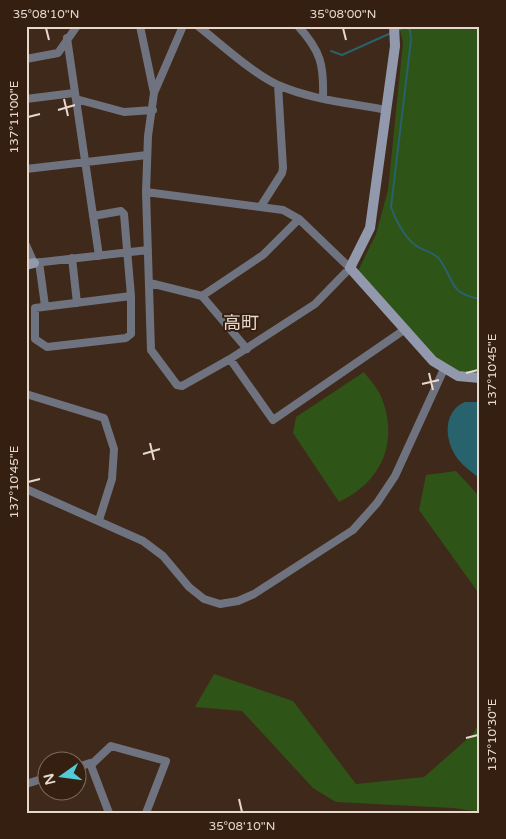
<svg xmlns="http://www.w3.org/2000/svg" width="506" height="839" font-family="'Varela Round','Noto Sans JP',sans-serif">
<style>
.green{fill:#2f5417}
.water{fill:#28626c}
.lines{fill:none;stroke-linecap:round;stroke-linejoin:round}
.stream{stroke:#28626c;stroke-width:2}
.street{stroke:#6f737f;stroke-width:8}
.secondary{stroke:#9399ac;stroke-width:10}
.ticks{fill:none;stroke:#e7d8ce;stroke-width:2}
.labels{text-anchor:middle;stroke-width:4;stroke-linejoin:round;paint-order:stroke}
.quarter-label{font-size:18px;fill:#e7d8ce;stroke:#351f10}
.neatline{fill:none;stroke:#e7d8ce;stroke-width:2}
.ticks-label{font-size:12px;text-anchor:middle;fill:#e7d8ce}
</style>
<rect width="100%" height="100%" fill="#3f291a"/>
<path class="green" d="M 399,26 L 480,26 L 480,374 L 465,374 L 438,361 L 358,271 L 376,234 L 388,190 L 403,42 Z
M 364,372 C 369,379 376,386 380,394 C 400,440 383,481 339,502 L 293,433 L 296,417 Z
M 456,471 L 480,497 L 480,595 L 419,510 L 426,475 Z
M 214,674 L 293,701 L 356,784 L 424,777 L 473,734 L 480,721 L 480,812 L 453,808 L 336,802 L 313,788 L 242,711 L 195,707 Z"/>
<path class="water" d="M 465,402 L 480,402 L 480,479 C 471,471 461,465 455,455 C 444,436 444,411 465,402 Z"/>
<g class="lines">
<path class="stream" d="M 398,30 L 406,27 L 410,30 L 411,40 L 391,207 C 395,219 404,236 414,244 C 421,251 434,251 440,260 C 455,282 449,293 480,299
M 331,51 L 342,55 L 391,33"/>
<path class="street" d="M 140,26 L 154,93 L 148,136 L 146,192 L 151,350 L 177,385 L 182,386 L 230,359 L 315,304 L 350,268 L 299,219 L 283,210 L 146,192
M 198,26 C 222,45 251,72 278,85 C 312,100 351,103 387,110
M 298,26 C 321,51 324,65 323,98
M 67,38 L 99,256
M 26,59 L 58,53 L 77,26
M 154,93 L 183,26
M 26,99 L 74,93
M 76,99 L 124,112 L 153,110
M 26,169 L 147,155
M 261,206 L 282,173 L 283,168 L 278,85
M 93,216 L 121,211 L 124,214 L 131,296 L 131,334 L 126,338 L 47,347 L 35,339 L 35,308 L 131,296
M 26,245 L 34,263 L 148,250
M 72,258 L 77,303
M 39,262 L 45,306
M 150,283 L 202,296 L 247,349
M 202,296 L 263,255 L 299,219
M 230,359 L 273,420 L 404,330
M 26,394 L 104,418 L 114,449 L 112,479 L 99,520
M 26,489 L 143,541 L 163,556 L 189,587 L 204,599 L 220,604 L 238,601 L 254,594 L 353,530 L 377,503 L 395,476 L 444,369
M 91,765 L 111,746 L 166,761 L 146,813
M 78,767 L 90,763 L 109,813
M 26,784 L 48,777"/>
<path class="secondary" d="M 394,26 L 395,46 L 370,228 L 350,268 L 433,361 L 458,376 L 480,378
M 26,265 L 34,263"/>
</g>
<path class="ticks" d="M 46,28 L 49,40M 343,28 L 346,40M 64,99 L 68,116M 58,110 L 75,105M 28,117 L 40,114M 429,373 L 433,390M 466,373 L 478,370M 422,384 L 439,380M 150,443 L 154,460M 143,454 L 160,449M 28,482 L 40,479M 466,738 L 478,735M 239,799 L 242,812"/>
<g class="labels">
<g class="quarter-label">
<text x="241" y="329">高町</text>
</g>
</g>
<rect width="506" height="839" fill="none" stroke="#351f10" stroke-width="55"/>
<g transform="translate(62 776) rotate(256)"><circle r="24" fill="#351f10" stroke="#7c695c"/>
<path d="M0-4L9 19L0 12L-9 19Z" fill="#52cbd9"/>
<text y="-8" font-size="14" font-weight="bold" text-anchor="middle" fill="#e7d8ce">N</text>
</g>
<rect x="28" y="28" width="450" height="784" class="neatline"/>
<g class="ticks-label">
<text x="46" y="18">35°08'10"N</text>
<text x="343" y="18">35°08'00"N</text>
<text transform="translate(14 117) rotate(-90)" y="4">137°11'00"E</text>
<text transform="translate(492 370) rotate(-90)" y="4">137°10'45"E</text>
<text transform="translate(14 482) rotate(-90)" y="4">137°10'45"E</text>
<text transform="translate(492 735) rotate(-90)" y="4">137°10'30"E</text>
<text x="242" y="830">35°08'10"N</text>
</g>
</svg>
